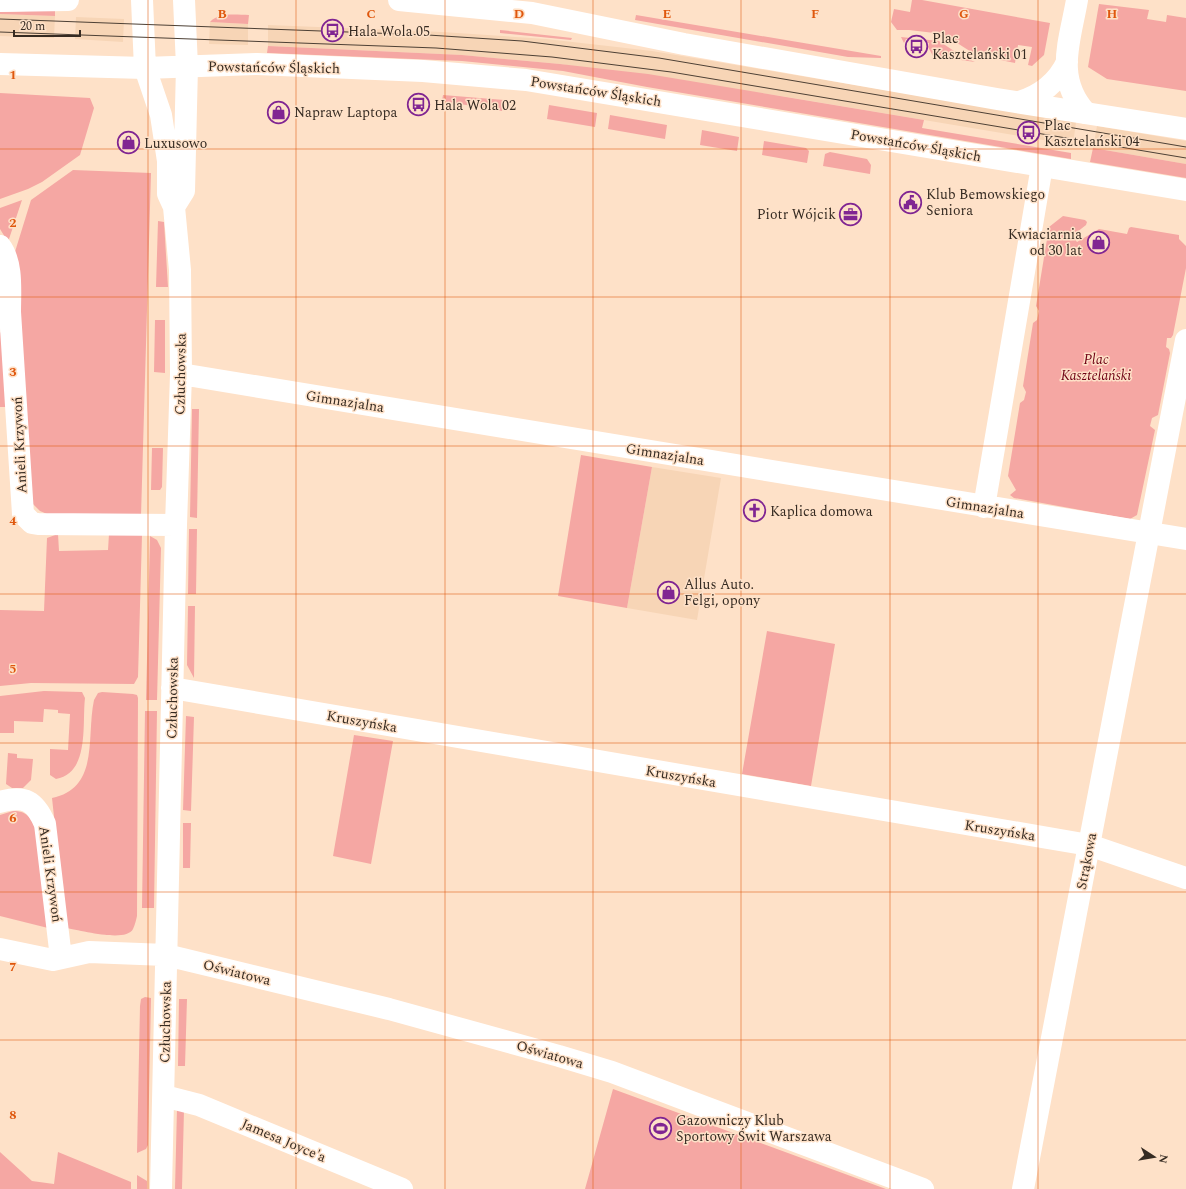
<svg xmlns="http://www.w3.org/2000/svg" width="1186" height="1189" font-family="Spectral,serif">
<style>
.built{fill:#f7d5b6}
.green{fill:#f5a7a3}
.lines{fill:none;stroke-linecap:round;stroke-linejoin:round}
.street{stroke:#fff;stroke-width:22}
.secondary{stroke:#fff;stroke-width:22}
.tram{stroke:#4d4035;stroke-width:1}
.grid{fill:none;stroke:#df570d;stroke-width:1;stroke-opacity:0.55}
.labels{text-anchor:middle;stroke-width:3;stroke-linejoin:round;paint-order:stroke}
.poi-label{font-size:14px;fill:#362b22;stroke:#fee1c8;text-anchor:start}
.street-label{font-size:14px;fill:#362b22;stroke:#fee1c8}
.park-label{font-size:14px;font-style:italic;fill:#6e0013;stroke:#fee1c8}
.grid-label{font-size:13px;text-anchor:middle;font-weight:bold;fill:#df570d;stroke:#fee1c8;stroke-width:3;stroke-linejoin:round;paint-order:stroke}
</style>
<rect width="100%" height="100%" fill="#fee1c8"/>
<path class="built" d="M 0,14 L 55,16 L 54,38 L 0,36 Z
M 76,17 L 124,19 L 123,42 L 75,39 Z
M 210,22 L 248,24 L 248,45 L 209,44 Z
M 268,25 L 442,32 L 546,39 L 652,51 L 1076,122 L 1073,145 L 781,96 L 560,64 L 462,55 L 268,46 Z
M 1097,126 L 1186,141 L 1186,164 L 1093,148 Z
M 652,467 L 721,478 L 697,620 L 627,608 Z"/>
<path class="green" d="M 912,0 L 922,0 L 1050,23 L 1044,55 L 1032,66 L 1028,65 L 1032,47 L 1018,45 L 1015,63 L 976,55 L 943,34 L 909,30 L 897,30 L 891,22 L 894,9 L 910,12 Z
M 1099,4 L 1149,10 L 1147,19 L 1166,22 L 1167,15 L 1186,18 L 1186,91 L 1107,79 L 1088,67 Z
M 55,10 L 55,16 L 0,14 L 0,12 Z
M 249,15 L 248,24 L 210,22 C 219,12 236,15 249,15 Z
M 636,15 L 881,56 L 881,58 L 848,57 L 635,20 Z
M 500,30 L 572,38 L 571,40 L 500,33 Z
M 901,37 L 939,41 L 963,57 L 975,62 L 933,56 L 928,47 L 929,43 L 906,39 L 904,43 Z
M 268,46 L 462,55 L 560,64 L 648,74 L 924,120 L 922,128 L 1071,153 L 1071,159 L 647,87 L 563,71 L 462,61 L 267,53 Z
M 0,93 L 90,98 L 94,108 L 80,155 L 42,182 L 28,189 L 0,199 Z
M 443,95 L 504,100 L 502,111 L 442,101 Z
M 549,105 L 597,113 L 595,127 L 547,119 Z
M 610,115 L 667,125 L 665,139 L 608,129 Z
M 702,130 L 739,137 L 737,151 L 700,145 Z
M 764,141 L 806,148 L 809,151 L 807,163 L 762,155 Z
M 1093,148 L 1186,164 L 1186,178 L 1090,162 Z
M 830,152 L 867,159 L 871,165 L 870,174 L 823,166 L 825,154 Z
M 73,170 L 151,173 L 141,516 L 47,514 L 40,511 L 32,503 L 14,255 L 31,200 Z
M 22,200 L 8,242 L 0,229 L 0,208 Z
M 1063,216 L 1085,220 L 1087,222 L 1086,225 L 1072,236 L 1077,242 L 1099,229 L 1127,234 L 1129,228 L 1131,227 L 1179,235 L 1179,239 L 1186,246 L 1186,268 L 1173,335 L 1171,338 L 1167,338 L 1166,347 L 1169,349 L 1170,353 L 1158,415 L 1152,418 L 1150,426 L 1155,430 L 1137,515 L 1130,519 L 1014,498 L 1010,495 L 1016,490 L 1008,476 L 1020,403 L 1024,400 L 1026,392 L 1023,386 L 1033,323 L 1037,320 L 1039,311 L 1036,306 L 1049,227 Z
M 158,221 L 164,222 L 168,287 L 156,287 Z
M 155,320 L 165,320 L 165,373 L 154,372 Z
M 5,327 L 8,407 L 0,407 L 0,333 Z
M 192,409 L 199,409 L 197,518 L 190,517 Z
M 152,448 L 163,448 L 162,487 L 160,490 L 151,490 Z
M 581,455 L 652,467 L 627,608 L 558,596 Z
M 189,529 L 197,529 L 196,594 L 188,594 Z
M 58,534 L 59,551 L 108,550 L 109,534 L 142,535 L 138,677 L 134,684 L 31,683 L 0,686 L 0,610 L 44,611 L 47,538 Z
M 150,536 L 157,540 L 161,548 L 157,700 L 146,700 Z
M 188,606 L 195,606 L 194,678 L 187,665 Z
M 767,631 L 835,644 L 811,786 L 742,774 Z
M 44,691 L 82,692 L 85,698 C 82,723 90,773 56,779 L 50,775 L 50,749 L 68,750 L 70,714 L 58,713 L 58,710 L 44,709 L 43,722 L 14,721 L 14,733 L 0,733 L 0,696 Z
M 102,692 L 133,694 L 137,695 L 138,698 L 137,916 C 136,920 135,925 133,929 C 126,943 80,930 66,928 L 52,798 C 100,788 86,737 94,700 L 98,693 Z
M 145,711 L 157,711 L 154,908 L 142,908 Z
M 186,716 L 194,717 L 191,811 L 183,810 Z
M 354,735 L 393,741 L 371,864 L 333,856 Z
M 8,753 L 17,754 L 17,758 L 33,759 L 31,780 L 23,788 L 12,788 L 6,784 Z
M 13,811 C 20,811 25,812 30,818 C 43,836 46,903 48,928 L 0,916 L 0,815 Z
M 183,823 L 191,823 L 190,868 L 183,868 Z
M 145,997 L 151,998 L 148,1145 L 146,1149 L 137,1153 L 140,1006 L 141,999 Z
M 179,999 L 187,999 L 185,1066 L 178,1066 Z
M 613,1089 L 886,1189 L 585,1189 Z
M 177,1108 L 184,1110 L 182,1189 L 175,1189 Z
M 0,1152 L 32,1181 L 54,1184 L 58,1152 L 131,1182 L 131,1189 L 0,1189 Z
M 137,1175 L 147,1181 L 147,1189 L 137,1189 Z"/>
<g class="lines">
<path class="street" d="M 1077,0 C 1070,41 1054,78 1086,113
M 145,68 L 161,115 L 168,161 L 168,194 L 174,207 L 180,270 L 181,374 L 176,525 L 161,1189
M 1019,102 C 1040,96 1058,82 1067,62
M 174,207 L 184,191 L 187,66
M 0,246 C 13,263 10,291 10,312 L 23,514 L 32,523 L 38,524 L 176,525
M 181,374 L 1186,539
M 984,507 L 1042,166
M 172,688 L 1089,845 L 1186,878
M 0,802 C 25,795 35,801 45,824 L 61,958
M 0,949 L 53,960 L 89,952 L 166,955 L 389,1009 L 559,1056 L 612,1072 L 923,1189
M 164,1096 L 199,1105 L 402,1189"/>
<path class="secondary" d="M 142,0 L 145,68
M 184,0 L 187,66
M 399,0 L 532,13 L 684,44 L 997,99 L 1186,129
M 0,1 L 68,0
M 0,64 L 145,68 L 257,64 L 423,71 L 526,80 L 1186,190
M 1023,1189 L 1186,340"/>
<path class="tram" d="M 0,19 L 428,35 L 522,41 L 659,58 L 1186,147
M 0,32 L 436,48 L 552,57 L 671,72 L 1186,158"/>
</g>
<path class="grid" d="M 148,0 L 148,1189M 296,0 L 296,1189M 445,0 L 445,1189M 593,0 L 593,1189M 741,0 L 741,1189M 890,0 L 890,1189M 1038,0 L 1038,1189M 0,149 L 1186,149M 0,297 L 1186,297M 0,446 L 1186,446M 0,594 L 1186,594M 0,743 L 1186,743M 0,892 L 1186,892M 0,1040 L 1186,1040"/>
<defs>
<symbol id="bus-ring" viewBox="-11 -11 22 22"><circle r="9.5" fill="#fee1c8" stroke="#802592" stroke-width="1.5"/><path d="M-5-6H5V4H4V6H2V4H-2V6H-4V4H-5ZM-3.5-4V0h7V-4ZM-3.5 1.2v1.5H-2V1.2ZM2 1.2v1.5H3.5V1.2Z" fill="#802592"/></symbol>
<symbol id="shop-ring" viewBox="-11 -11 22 22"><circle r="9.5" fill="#fee1c8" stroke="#802592" stroke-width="1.5"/><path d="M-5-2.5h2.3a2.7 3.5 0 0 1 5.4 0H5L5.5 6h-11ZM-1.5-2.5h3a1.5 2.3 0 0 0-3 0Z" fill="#802592"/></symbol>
<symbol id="civic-ring" viewBox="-11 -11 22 22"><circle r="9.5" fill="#fee1c8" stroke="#802592" stroke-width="1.5"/><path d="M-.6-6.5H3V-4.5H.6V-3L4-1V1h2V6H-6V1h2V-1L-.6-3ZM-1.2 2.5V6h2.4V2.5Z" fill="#802592"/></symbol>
<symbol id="office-ring" viewBox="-11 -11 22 22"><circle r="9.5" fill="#fee1c8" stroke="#802592" stroke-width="1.5"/><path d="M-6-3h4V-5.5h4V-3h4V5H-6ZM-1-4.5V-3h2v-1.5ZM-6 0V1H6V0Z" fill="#802592"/></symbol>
<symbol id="church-ring" viewBox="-11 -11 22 22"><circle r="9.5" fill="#fee1c8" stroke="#802592" stroke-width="1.5"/><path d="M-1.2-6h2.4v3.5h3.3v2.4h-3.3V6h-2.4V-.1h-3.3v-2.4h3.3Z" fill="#802592"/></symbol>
<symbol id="stadium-ring" viewBox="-11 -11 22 22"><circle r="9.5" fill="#fee1c8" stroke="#802592" stroke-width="1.5"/><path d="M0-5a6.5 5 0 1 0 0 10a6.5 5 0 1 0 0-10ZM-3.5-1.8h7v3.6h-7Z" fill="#802592"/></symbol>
</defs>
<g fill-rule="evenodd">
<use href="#bus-ring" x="320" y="18" width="25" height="25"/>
<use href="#bus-ring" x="904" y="34" width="25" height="25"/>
<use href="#bus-ring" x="406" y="92" width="25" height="25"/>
<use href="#shop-ring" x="266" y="100" width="25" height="25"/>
<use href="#bus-ring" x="1016" y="120" width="25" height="25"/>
<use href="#shop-ring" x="116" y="130" width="25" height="25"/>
<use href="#civic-ring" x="898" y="190" width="25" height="25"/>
<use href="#office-ring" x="838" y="202" width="25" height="25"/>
<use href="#shop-ring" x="1086" y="230" width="25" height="25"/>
<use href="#church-ring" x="742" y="498" width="25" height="25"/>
<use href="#shop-ring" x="656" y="580" width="25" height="25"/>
<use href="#stadium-ring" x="648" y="1116" width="25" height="25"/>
</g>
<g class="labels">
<g class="poi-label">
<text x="348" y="36">Hala Wola 05</text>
<text x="932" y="43">Plac<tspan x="932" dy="16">Kasztelański 01</tspan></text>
<text x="434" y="110">Hala Wola 02</text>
<text x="294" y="117">Napraw Laptopa</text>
<text x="1044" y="130">Plac<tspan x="1044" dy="16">Kasztelański 04</tspan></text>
<text x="144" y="148">Luxusowo</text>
<text x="926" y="199">Klub Bemowskiego<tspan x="926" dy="16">Seniora</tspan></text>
<text x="836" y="219" text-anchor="end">Piotr Wójcik</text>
<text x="1082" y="239" text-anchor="end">Kwiaciarnia<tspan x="1082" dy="16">od 30 lat</tspan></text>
<text x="770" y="516">Kaplica domowa</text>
<text x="684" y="589">Allus Auto.<tspan x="684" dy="16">Felgi, opony</tspan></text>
<text x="676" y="1125">Gazowniczy Klub<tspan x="676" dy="16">Sportowy Świt Warszawa</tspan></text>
</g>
<g class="street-label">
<text transform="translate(274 67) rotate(1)" y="5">Powstańców Śląskich</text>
<text transform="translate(596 91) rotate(9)" y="5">Powstańców Śląskich</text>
<text transform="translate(916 145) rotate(10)" y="5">Powstańców Śląskich</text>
<text transform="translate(180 374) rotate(-89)" y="5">Człuchowska</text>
<text transform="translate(345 401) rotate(9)" y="5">Gimnazjalna</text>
<text transform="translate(19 445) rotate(-93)" y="5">Anieli Krzywoń</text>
<text transform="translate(665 454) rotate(9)" y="5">Gimnazjalna</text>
<text transform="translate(985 507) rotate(9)" y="5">Gimnazjalna</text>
<text transform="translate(172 698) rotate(-89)" y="5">Człuchowska</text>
<text transform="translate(362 721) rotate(10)" y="5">Kruszyńska</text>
<text transform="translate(681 776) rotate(10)" y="5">Kruszyńska</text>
<text transform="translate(1000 830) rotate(9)" y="5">Kruszyńska</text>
<text transform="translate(1086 861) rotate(-79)" y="5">Strąkowa</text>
<text transform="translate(51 874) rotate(82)" y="5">Anieli Krzywoń</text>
<text transform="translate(237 972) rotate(14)" y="5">Oświatowa</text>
<text transform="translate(165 1022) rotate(-89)" y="5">Człuchowska</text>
<text transform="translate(550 1054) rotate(16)" y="5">Oświatowa</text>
<text transform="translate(284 1140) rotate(23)" y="5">Jamesa Joyce'a</text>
</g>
<g class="park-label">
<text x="1096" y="364">Plac<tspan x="1096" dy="16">Kasztelański</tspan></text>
</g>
</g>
<g class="grid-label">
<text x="222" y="18">B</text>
<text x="371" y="18">C</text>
<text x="519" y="18">D</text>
<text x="667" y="18">E</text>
<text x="815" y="18">F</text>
<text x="964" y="18">G</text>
<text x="1112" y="18">H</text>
<text x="13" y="79">1</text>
<text x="13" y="227">2</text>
<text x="13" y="376">3</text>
<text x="13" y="525">4</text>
<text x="13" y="673">5</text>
<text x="13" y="822">6</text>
<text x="13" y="971">7</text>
<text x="13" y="1119">8</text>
</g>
<g transform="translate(1154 1157) rotate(102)" stroke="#fee1c8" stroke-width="3" paint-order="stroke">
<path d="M0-3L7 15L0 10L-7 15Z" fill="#362b22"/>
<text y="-6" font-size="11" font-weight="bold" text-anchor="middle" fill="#362b22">N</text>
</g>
<path d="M14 30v6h66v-6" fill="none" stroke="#362b22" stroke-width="2"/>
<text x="20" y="30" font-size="12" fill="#362b22" stroke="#fee1c8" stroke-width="3" paint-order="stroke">20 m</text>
</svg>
